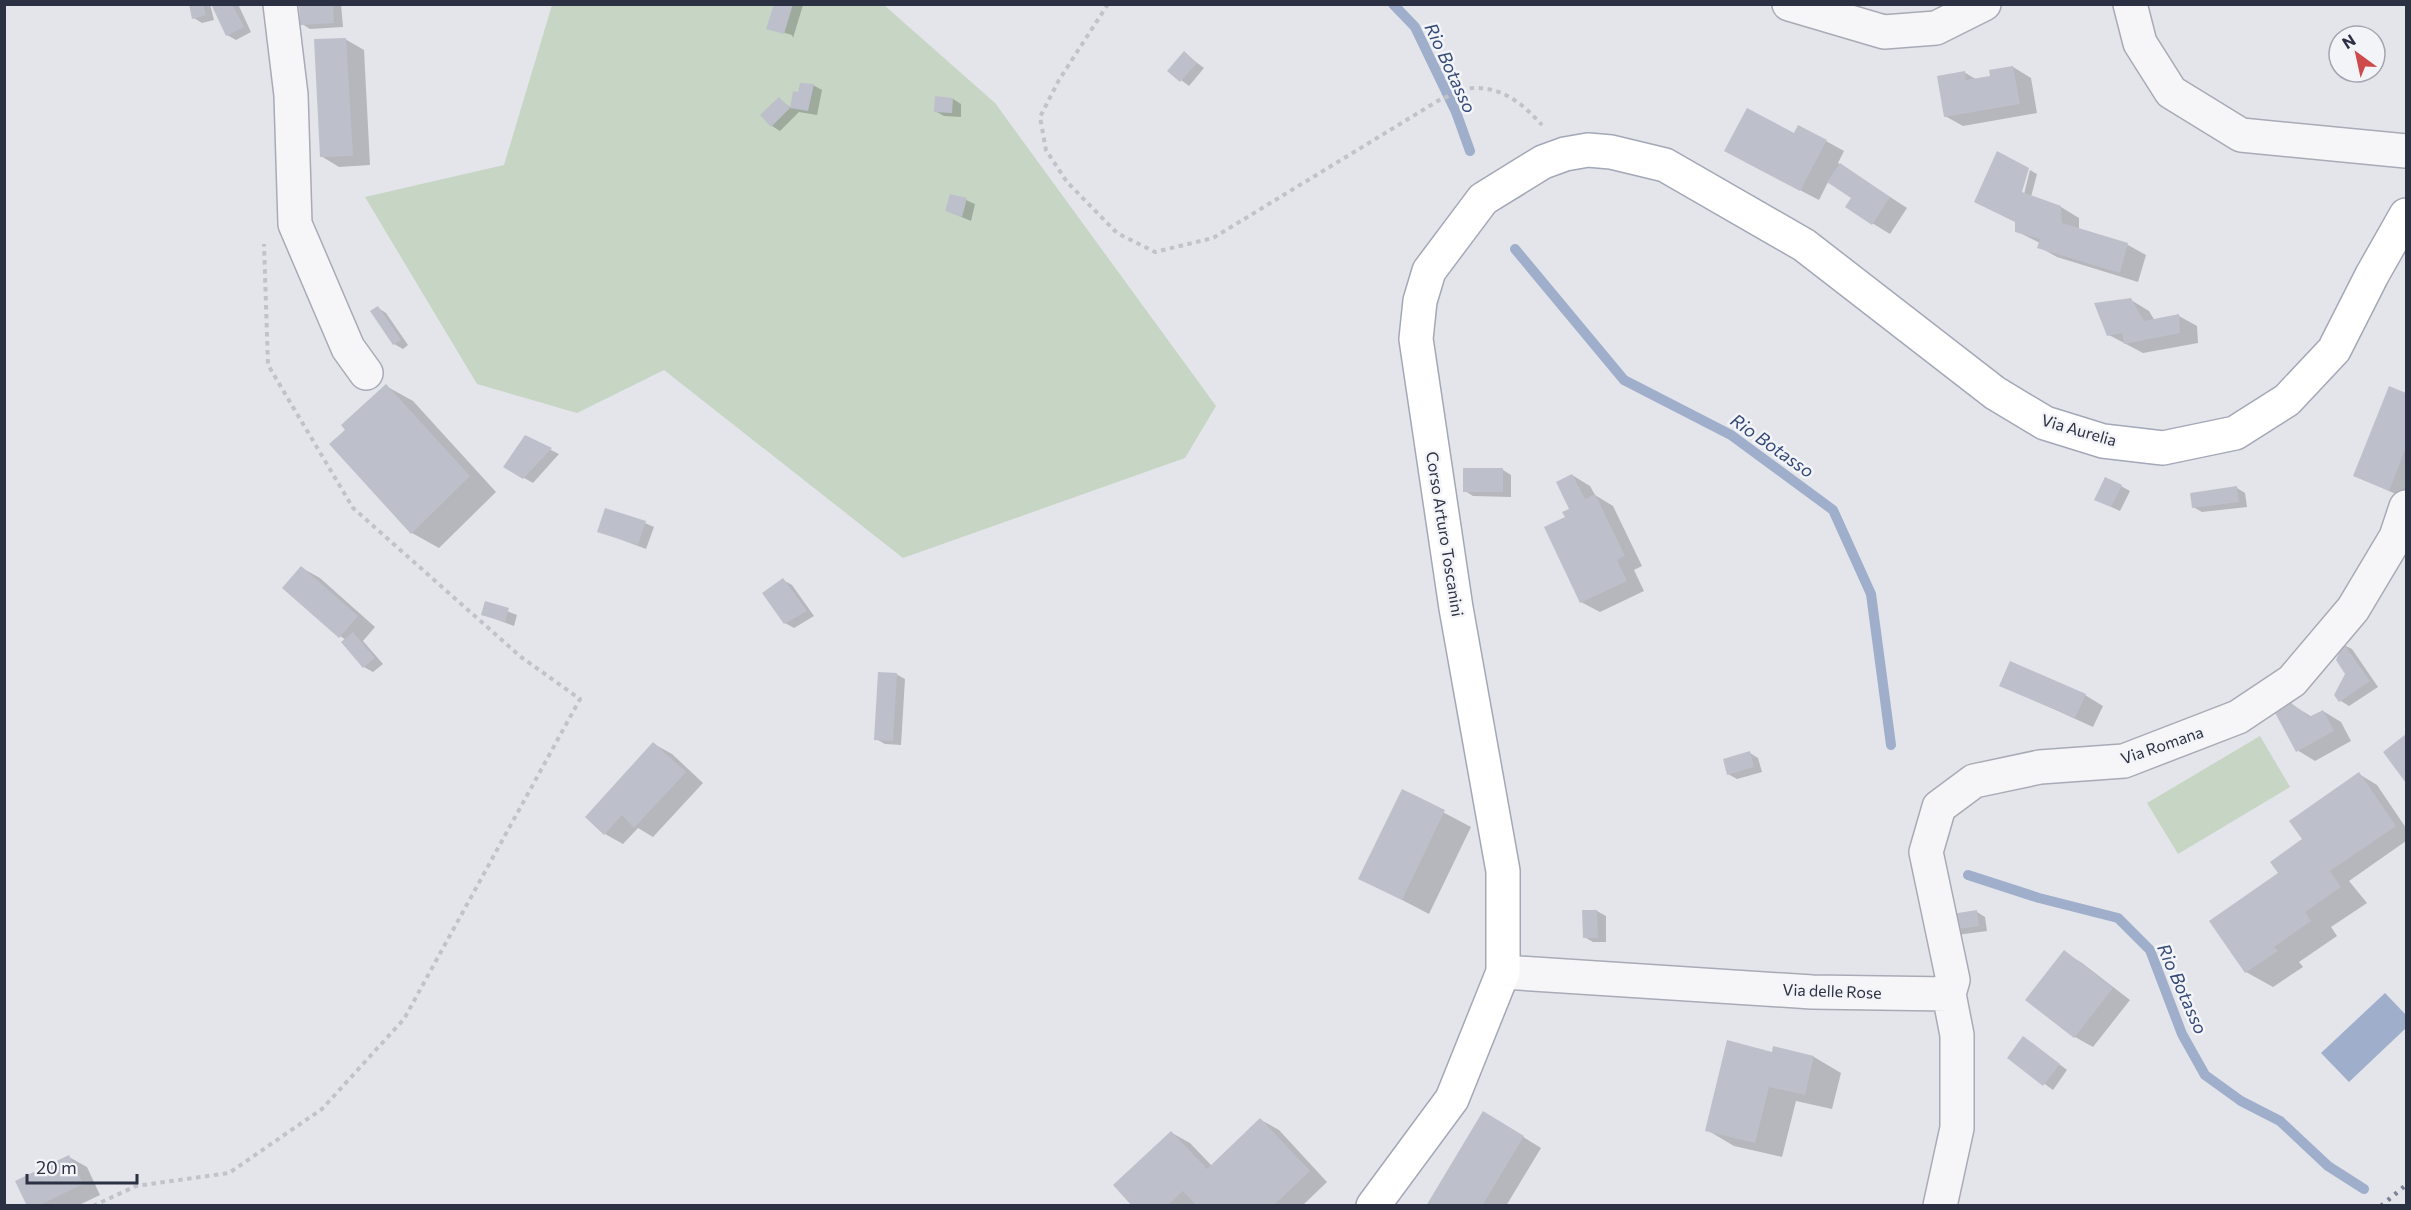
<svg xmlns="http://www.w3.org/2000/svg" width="2411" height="1210" font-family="Commissioner,sans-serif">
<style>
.green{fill:#c6d5c4}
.water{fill:#9faeca}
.shadow{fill:#0003}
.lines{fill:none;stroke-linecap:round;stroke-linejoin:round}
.stream{stroke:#9faeca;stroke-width:10}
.building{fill:#bdc0cb}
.minor-casing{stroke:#a8abb5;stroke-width:36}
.major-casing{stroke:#a2a8b7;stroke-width:36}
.path{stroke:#c1c3ca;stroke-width:4;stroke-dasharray:4.5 4.5;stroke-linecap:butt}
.minor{stroke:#f6f6f9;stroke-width:33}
.major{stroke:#fff;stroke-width:33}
.rail{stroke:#7c8295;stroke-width:4.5;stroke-dasharray:3 6;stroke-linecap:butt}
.labels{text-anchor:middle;stroke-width:5;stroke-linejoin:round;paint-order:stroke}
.street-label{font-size:16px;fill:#2b3043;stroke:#f3f4f8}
.water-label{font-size:18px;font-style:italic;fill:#354977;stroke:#f3f4f8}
</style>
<rect width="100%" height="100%" fill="#e3e5eb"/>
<path class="green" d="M 552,5 L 884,5 L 995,103 L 1216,406 L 1185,458 L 903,558 L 664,370 L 577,413 L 477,384 L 365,197 L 504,165 Z
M 2260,736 L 2290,787 L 2178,854 L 2147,803 Z"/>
<path class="water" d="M 2385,993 L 2406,1015 L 2406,1028 L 2349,1082 L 2321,1053 Z"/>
<path class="shadow" d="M 190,4 L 210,4 L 214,20 L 202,23 L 194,18 Z
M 213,4 L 238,4 L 251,32 L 236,40 L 227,35 Z
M 300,4 L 341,4 L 343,27 L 310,29 L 302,24 Z
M 775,4 L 803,5 L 793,38 L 792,35 L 768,28 Z
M 345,39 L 364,50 L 370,165 L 339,167 L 321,156 Z
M 1184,53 L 1204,68 L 1189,86 L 1169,71 Z
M 2013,67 L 2031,78 L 2037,113 L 1963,126 L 1945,116 L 1964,72 L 1977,80 L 1992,77 Z
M 813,85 L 822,90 L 817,115 L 799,112 L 780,131 L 772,126 L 779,99 L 791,108 L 799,93 Z
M 953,99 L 961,104 L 961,117 L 944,116 L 935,111 Z
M 1795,135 L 1826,141 L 1844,151 L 1838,163 L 1907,208 L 1890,234 L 1872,223 L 1853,198 L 1828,182 L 1819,200 L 1744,161 Z
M 2030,170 L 2037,174 L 2031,197 L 2061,207 L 2079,218 L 2079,230 L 2128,245 L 2146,255 L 2138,282 L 2057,257 L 2039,247 L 2040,243 L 2016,231 L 2021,194 L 2024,194 Z
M 966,200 L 975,204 L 971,221 L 947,211 Z
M 2131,300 L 2149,311 L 2155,321 L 2179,316 L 2197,326 L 2198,343 L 2143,353 L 2109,335 Z
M 378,308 L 386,313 L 408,345 L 403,349 L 394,344 Z
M 386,386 L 413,401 L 496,492 L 439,548 L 412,533 L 332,444 Z
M 2389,388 L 2406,395 L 2406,499 L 2355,475 Z
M 525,437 L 559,454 L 533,483 L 505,467 Z
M 1503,470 L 1511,475 L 1511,497 L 1473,496 L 1465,491 Z
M 1572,475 L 1590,486 L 1595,495 L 1613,506 L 1642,566 L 1634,570 L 1644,591 L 1600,612 L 1581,602 L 1571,510 Z
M 2121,486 L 2130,491 L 2120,511 L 2105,504 Z
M 2237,488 L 2245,493 L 2247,507 L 2202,512 L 2193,507 Z
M 645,523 L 654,527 L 646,549 L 598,531 Z
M 302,568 L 320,578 L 375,627 L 363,641 L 383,664 L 373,672 L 364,667 L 346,640 L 340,636 Z
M 783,580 L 792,585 L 814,616 L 794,628 L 785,623 Z
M 486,603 L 517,615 L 514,626 L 482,614 Z
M 2344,645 L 2352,649 L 2378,687 L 2349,706 L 2341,701 L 2347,674 Z
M 896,674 L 905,679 L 901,745 L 885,744 L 876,739 Z
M 2001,685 L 2085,695 L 2103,706 L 2093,727 Z
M 2286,701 L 2312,717 L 2323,711 L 2341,722 L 2351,741 L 2315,761 L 2297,750 Z
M 2406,736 L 2406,781 L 2385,752 Z
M 654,744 L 672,754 L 703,783 L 653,837 L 638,828 L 623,844 L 605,834 Z
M 1750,753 L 1758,758 L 1762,772 L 1737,779 L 1728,774 Z
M 2359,774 L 2377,785 L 2406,828 L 2406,841 L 2349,881 L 2367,903 L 2331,927 L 2337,936 L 2299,962 L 2303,967 L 2273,987 L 2246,972 L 2280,874 Z
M 1403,791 L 1471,827 L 1429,914 L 1360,878 Z
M 1597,911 L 1606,916 L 1606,942 L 1593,942 L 1584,937 Z
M 1977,912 L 1985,917 L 1987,931 L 1957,935 L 1948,930 Z
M 2064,952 L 2082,963 L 2130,1000 L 2093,1047 L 2075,1037 L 2027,1000 Z
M 2032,1043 L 2067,1070 L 2053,1090 L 2009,1058 Z
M 1774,1048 L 1814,1057 L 1841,1073 L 1832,1109 L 1796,1101 L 1782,1157 L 1734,1146 L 1707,1130 L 1773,1054 Z
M 1261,1120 L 1279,1130 L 1327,1182 L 1302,1206 L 1135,1206 L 1172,1133 L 1190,1143 L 1212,1166 Z
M 1502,1124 L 1541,1148 L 1506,1206 L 1428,1206 Z
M 69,1157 L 87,1167 L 100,1195 L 77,1206 L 28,1206 Z"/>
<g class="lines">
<path class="stream" d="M 1393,4 L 1415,27 L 1456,112 L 1470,151
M 1515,249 L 1624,380 L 1731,435 L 1833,510 L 1871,594 L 1891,745
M 1968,875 L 2039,898 L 2118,918 L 2150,950 L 2182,1034 L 2205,1075 L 2241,1101 L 2280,1121 L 2328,1166 L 2364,1189"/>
</g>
<path class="building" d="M 189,4 L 203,4 L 206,15 L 192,19 Z
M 211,4 L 232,4 L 244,27 L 226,36 Z
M 299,4 L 333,4 L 334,23 L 300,25 Z
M 774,4 L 793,4 L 784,34 L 766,29 Z
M 346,38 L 353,156 L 320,157 L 314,39 Z
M 1184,51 L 1197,63 L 1180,82 L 1167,71 Z
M 2013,66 L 2020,104 L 1944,117 L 1937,76 L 1965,71 L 1966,80 L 1990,76 L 1989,70 Z
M 800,83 L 814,84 L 808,111 L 790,108 L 771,127 L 760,115 L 779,97 L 790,108 L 793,91 L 798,92 Z
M 935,96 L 953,98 L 952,113 L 934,112 Z
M 1747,108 L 1794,133 L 1798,125 L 1827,140 L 1800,191 L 1724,151 Z
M 1997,151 L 2029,168 L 2022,192 L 2061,206 L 2062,223 L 2128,243 L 2120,273 L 2037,248 L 2040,239 L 2015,232 L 2015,222 L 1974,202 Z
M 1840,163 L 1890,197 L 1872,225 L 1845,207 L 1851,198 L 1827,182 Z
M 950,194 L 967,198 L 962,217 L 945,211 Z
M 2131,298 L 2144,321 L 2179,314 L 2180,333 L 2124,344 L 2122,333 L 2107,336 L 2094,303 Z
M 378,306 L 401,340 L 393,345 L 370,311 Z
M 386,384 L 470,476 L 411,534 L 329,444 L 345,430 L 341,425 Z
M 2389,386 L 2406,393 L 2406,447 L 2389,491 L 2353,476 Z
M 525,435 L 552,448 L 523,479 L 503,467 Z
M 1463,468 L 1503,468 L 1503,492 L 1463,492 Z
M 1572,474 L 1585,499 L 1595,494 L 1625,556 L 1617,560 L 1627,581 L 1580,603 L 1544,527 L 1565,517 L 1562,512 L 1569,509 L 1556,482 Z
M 2105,477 L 2122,485 L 2111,507 L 2094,500 Z
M 2237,486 L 2239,502 L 2192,508 L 2190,493 Z
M 605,508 L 646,521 L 638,545 L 597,532 Z
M 301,566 L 358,616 L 339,638 L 282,588 Z
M 783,578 L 807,611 L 784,624 L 762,593 Z
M 485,601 L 509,608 L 505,622 L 481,615 Z
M 353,632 L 375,658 L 363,668 L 341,642 Z
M 2343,643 L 2370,681 L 2339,702 L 2334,695 L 2345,674 L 2336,660 Z
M 2010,661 L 2086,694 L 2075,718 L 1999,686 Z
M 878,672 L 897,673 L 893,741 L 874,740 Z
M 2286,699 L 2309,717 L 2323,710 L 2334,731 L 2296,752 L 2272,707 Z
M 2406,734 L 2406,783 L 2383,752 Z
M 653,742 L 686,772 L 634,828 L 622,815 L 604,835 L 585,817 Z
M 1750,751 L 1754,767 L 1727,775 L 1723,759 Z
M 2359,772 L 2396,826 L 2330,871 L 2341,887 L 2305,912 L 2311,921 L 2274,947 L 2278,951 L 2245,973 L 2209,921 L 2278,873 L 2270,862 L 2302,839 L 2289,821 Z
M 1402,789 L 1445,810 L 1402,900 L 1358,879 Z
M 1582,910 L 1597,910 L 1598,938 L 1583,938 Z
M 1977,910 L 1979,926 L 1947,931 L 1945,915 Z
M 2064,950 L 2113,988 L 2074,1038 L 2025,1000 Z
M 2023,1036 L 2060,1064 L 2043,1086 L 2007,1058 Z
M 1727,1040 L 1772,1052 L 1773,1046 L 1814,1056 L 1805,1095 L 1769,1087 L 1755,1143 L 1705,1131 Z
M 1483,1111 L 1524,1136 L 1482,1206 L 1426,1206 Z
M 1260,1118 L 1310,1171 L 1273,1206 L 1197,1206 L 1183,1191 L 1167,1206 L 1132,1206 L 1113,1185 L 1171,1131 L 1207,1169 Z
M 69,1155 L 83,1184 L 38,1206 L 27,1206 L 15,1181 Z"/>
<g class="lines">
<defs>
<path id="minor" d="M 280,4 L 291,95 L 295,224 L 348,348 L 366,373
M 1789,4 L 1884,32 L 1936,28 L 1984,4
M 2130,4 L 2140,43 L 2171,92 L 2241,135 L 2406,151
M 1503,972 L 1812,992 L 1949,994
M 1940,1206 L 1957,1128 L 1957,1035 L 1949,994 L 1953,980 L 1926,852 L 1939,807 L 1974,781 L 2040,767 L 2124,761 L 2238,717 L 2292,681 L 2353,609 L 2396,537 L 2406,507"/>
<path id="major" d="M 1373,1206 L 1452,1099 L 1503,972 L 1503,871 L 1456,608 L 1416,339 L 1420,301 L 1429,271 L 1483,199 L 1543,162 L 1565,154 L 1588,150 L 1611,152 L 1665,165 L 1804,245 L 1995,393 L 2045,423 L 2103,441 L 2163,448 L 2235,433 L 2287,400 L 2334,350 L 2372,275 L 2406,215"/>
</defs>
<use href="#minor" class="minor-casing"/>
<use href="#major" class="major-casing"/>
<path class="path" d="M 1108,4 L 1059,80 L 1040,117 L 1046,150 L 1067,182 L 1117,233 L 1155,252 L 1213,238 L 1441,99 C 1451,96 1463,88 1473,88 C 1503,87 1523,104 1542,125
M 93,1206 L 136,1186 L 229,1173 L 322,1109 L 404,1019 L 580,699 L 521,657 L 353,508 L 268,365 L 264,244"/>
<use href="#minor" class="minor"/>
<use href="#major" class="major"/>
<path class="rail" d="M 2381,1206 L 2406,1185"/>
</g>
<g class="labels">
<g class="street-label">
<text transform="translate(2079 430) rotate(16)" y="6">Via Aurelia</text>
<text transform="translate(1445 534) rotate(81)" y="6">Corso Arturo Toscanini</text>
<text transform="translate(2162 745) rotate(-19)" y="6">Via Romana</text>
<text transform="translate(1832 991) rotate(2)" y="6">Via delle Rose</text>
</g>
<g class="water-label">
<text transform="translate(1450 68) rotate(65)" y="6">Rio Botasso</text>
<text transform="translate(1772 446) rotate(35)" y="6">Rio Botasso</text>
<text transform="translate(2182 989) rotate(66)" y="6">Rio Botasso</text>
</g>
</g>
<rect width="2411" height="1210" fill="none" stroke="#2b3043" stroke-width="12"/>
<g transform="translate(2357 54) rotate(327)"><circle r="28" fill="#f3f4f8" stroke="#a3a6b0" stroke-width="1.5"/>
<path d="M0-4.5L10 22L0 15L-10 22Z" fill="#ce4a4b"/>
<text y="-9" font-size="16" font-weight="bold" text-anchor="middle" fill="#2b3043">N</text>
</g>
<path d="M27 1174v9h110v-9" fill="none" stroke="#2b3043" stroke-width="3"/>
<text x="36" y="1174" font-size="18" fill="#2b3043" stroke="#f3f4f8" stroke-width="4.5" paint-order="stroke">20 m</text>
</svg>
